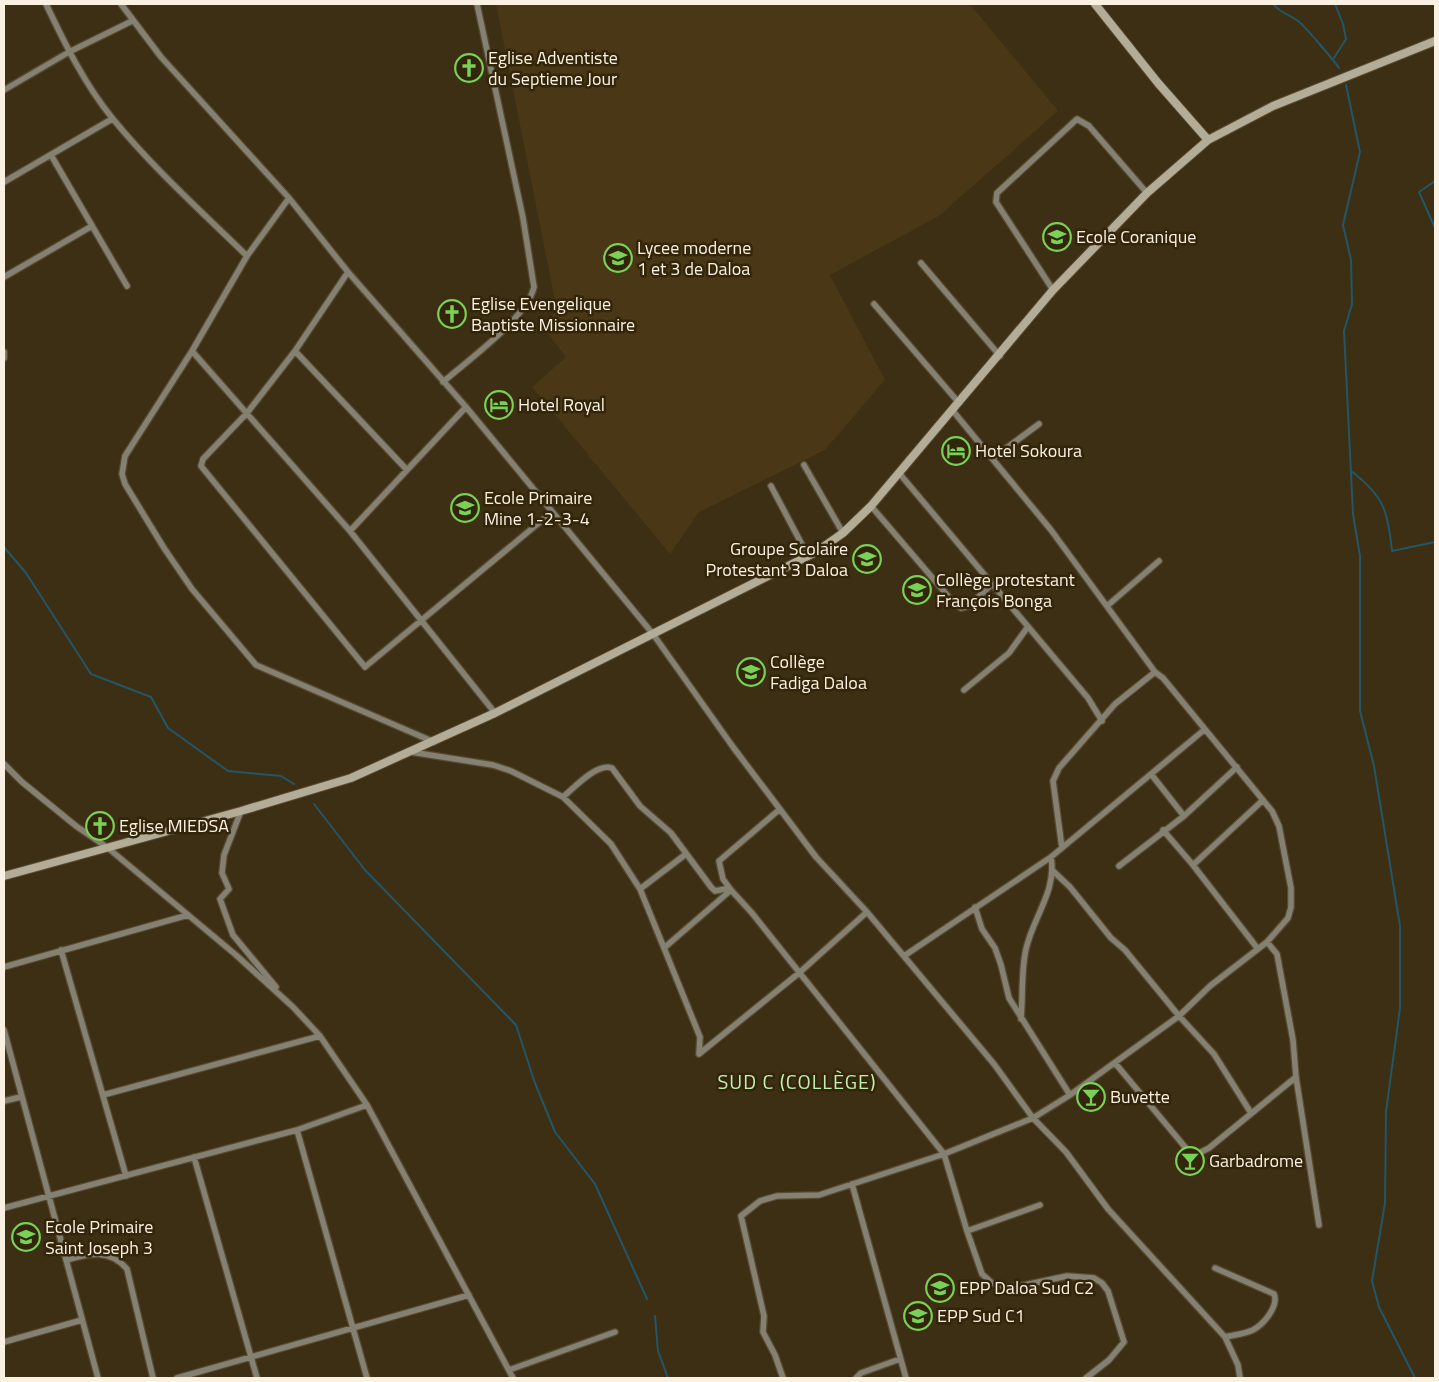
<svg xmlns="http://www.w3.org/2000/svg" width="1439" height="1382" font-family="'Titillium Web',sans-serif">
<style>
.built{fill:#493715}
.lines{fill:none;stroke-linecap:round;stroke-linejoin:round}
.stream{stroke:#235667;stroke-width:2}
.street-casing{stroke:#584a31;stroke-width:8}
.secondary-casing{stroke:#584a31;stroke-width:10}
.street{stroke:#848072;stroke-width:5.5}
.secondary{stroke:#b3ac96;stroke-width:8}
.labels{text-anchor:middle;stroke-width:5;stroke-linejoin:round;paint-order:stroke}
.poi-label{font-size:18px;fill:#fbf1e2;stroke:#33250a;text-anchor:start}
.quarter-label{font-size:20px;letter-spacing:1px;fill:#c1f1b0;stroke:#33250a}
</style>
<rect width="100%" height="100%" fill="#3d2f14"/>
<path class="built" d="M 496,4 L 970,4 L 1058,111 L 939,216 L 830,275 L 885,380 L 825,450 L 699,512 L 670,554 L 532,387 L 566,357 L 541,325 L 557,311 Z"/>
<g class="lines">
<path class="stream" d="M 1273,4 C 1280,13 1289,14 1298,21 C 1304,25 1335,62 1339,68
M 1334,58 L 1346,39 L 1343,24 L 1335,4
M 1346,85 L 1360,152 L 1343,225 L 1351,260 L 1352,304 L 1344,331 L 1353,514 L 1360,556 L 1360,711 L 1374,766 L 1400,926 L 1400,1008 L 1386,1112 L 1385,1203 L 1372,1281 L 1379,1307 L 1415,1378
M 1435,181 L 1419,192 L 1435,228
M 1351,471 C 1384,496 1388,511 1392,551 L 1435,542
M 4,547 L 26,573 L 91,674 L 151,697 L 168,728 L 228,771 L 281,776 L 294,784
M 314,804 L 365,870 L 516,1025 L 535,1083 L 555,1132 L 595,1184 L 647,1299
M 655,1316 L 658,1351 L 668,1378"/>
<defs>
<path id="street" d="M 46,4 C 65,44 85,85 113,119 C 153,168 202,212 247,256
M 121,4 L 161,57 L 289,198 L 348,272 L 466,407 L 653,634 L 733,747 L 816,857 L 867,912 L 994,1064 L 1033,1118 L 1066,1152 L 1108,1209 L 1225,1337 L 1238,1365 L 1240,1378
M 4,90 L 69,52 L 132,21
M 51,155 L 127,286
M 4,182 L 112,119
M 289,198 L 247,256 L 192,351 L 125,456 L 122,474 L 125,484 L 164,548 L 192,589 L 256,665 L 434,742
M 921,263 L 1000,356
M 348,272 L 295,351 L 247,413 L 203,459 L 201,466 L 365,667 L 552,512
M 4,277 L 92,226
M 1053,290 L 996,202 L 997,193 L 1077,119 L 1089,126 L 1147,193
M 874,304 L 959,403
M 192,351 L 350,531 L 495,713
M 295,351 L 407,470
M 4,352 L 4,358
M 443,382 C 468,360 527,318 534,287 L 523,218 L 477,4
M 993,458 L 1039,424
M 804,465 L 843,533
M 899,473 L 1088,698 L 1102,721
M 771,486 L 808,556
M 871,506 L 954,603 L 961,608 L 969,606 L 992,584
M 350,531 L 466,407
M 1107,606 L 1159,561
M 964,690 L 1009,653 L 1027,628
M 411,752 L 493,765 L 511,771 L 563,797 L 611,844 L 640,889 L 664,948 L 700,1037 L 699,1054 L 799,973 L 867,912
M 4,764 L 22,782 L 76,826 L 108,848 L 236,955 L 293,1007 L 320,1036 L 367,1105 L 513,1378
M 1151,774 L 1184,816 L 1237,767
M 563,797 C 574,788 596,763 612,768 L 640,806 L 671,833 L 711,887 L 715,891 L 725,889 L 731,890 L 752,913 L 944,1154 L 967,1231 L 982,1274 L 992,1283 L 1004,1287 L 1020,1286 L 1067,1276 L 1094,1278 L 1102,1283 L 1108,1291 L 1124,1342 L 1109,1360 L 1086,1378
M 241,811 L 224,855 L 222,873 L 229,889 L 220,899 L 233,935 L 276,987
M 1163,830 L 1193,865
M 1062,848 L 1053,781 L 1059,768 L 1115,704 L 1155,672
M 1119,866 L 1184,816
M 1053,871 L 1070,887 L 1111,938 L 1125,950 L 1179,1016 L 1214,1054 L 1251,1113
M 640,889 L 686,854
M 975,907 L 982,929 L 995,948 L 1001,965 L 1009,998 L 1070,1095
M 1267,942 L 1277,954 L 1293,1040 L 1296,1077 L 1319,1225
M 664,948 L 731,890 L 723,879 L 719,861 L 780,809
M 1258,949 L 1193,865 L 1262,801
M 61,950 L 126,1176
M 904,956 L 1051,857 L 1204,730
M 4,967 L 188,915
M 1021,1019 C 1023,996 1021,971 1026,949 C 1033,917 1057,891 1051,857
M 4,1030 L 98,1378
M 1115,1063 L 1190,1153 L 1195,1155 L 1209,1148 L 1296,1077
M 103,1095 L 320,1036
M 4,1101 L 21,1097
M 297,1130 L 367,1378
M 194,1157 L 257,1378
M 852,1184 L 906,1378
M 4,1208 L 297,1130 L 367,1105
M 967,1231 L 1040,1205
M 67,1260 C 89,1253 110,1249 127,1269 L 153,1378
M 1215,1268 L 1274,1294 C 1279,1306 1264,1324 1253,1330 C 1245,1334 1233,1335 1225,1337
M 4,1342 L 82,1320
M 509,1370 L 615,1332
M 177,1378 L 469,1295
M 783,1378 L 775,1355 L 763,1332 L 764,1316 L 741,1216 L 760,1201 L 777,1196 L 819,1195 L 944,1154 L 1033,1118 L 1070,1095 L 1179,1016 L 1210,986 L 1267,942 L 1288,918 L 1291,907 L 1291,888 L 1279,826 L 1272,811 L 1163,678 L 1155,672 L 1051,530 L 953,411
M 856,1378 L 861,1373 L 900,1359"/>
<path id="secondary" d="M 1095,4 L 1158,83 L 1208,140
M 4,876 L 241,811 L 351,778 L 495,713 L 816,552 L 843,533 L 871,506 L 1053,290 L 1147,193 L 1208,140 L 1273,106 L 1435,41"/>
</defs>
<use href="#street" class="street-casing"/>
<use href="#secondary" class="secondary-casing"/>
<use href="#street" class="street"/>
<use href="#secondary" class="secondary"/>
</g>
<defs>
<symbol id="church-ring" viewBox="-11 -11 22 22"><circle r="9.5" fill="#33250a" stroke="#7ad157" stroke-width="1.5"/><path d="M-1.2-6h2.4v3.5h3.3v2.4h-3.3V6h-2.4V-.1h-3.3v-2.4h3.3Z" fill="#7ad157"/></symbol>
<symbol id="school-ring" viewBox="-11 -11 22 22"><circle r="9.5" fill="#33250a" stroke="#7ad157" stroke-width="1.5"/><path d="M0-5L7-2L0 1L-7-2ZM-4 1L0 2.5L4 1V4Q0 6-4 4Z" fill="#7ad157"/></symbol>
<symbol id="hotel-ring" viewBox="-11 -11 22 22"><circle r="9.5" fill="#33250a" stroke="#7ad157" stroke-width="1.5"/><path d="M-6-4.5h1.5V1H6V5H4.5V3h-9V5H-6ZM-4 0a1.8 1.8 0 1 1 3.6 0ZM.5 0V-2.5h3Q6-2.5 6 0Z" fill="#7ad157"/></symbol>
<symbol id="bar-ring" viewBox="-11 -11 22 22"><circle r="9.5" fill="#33250a" stroke="#7ad157" stroke-width="1.5"/><path d="M-6-5H6L.8 .8V4.5H3.5V6h-7V4.5H-.8V.8Z" fill="#7ad157"/></symbol>
</defs>
<g fill-rule="evenodd">
<use href="#church-ring" x="453" y="52" width="32" height="32"/>
<use href="#school-ring" x="1041" y="221" width="32" height="32"/>
<use href="#school-ring" x="602" y="242" width="32" height="32"/>
<use href="#church-ring" x="436" y="298" width="32" height="32"/>
<use href="#hotel-ring" x="483" y="389" width="32" height="32"/>
<use href="#hotel-ring" x="940" y="435" width="32" height="32"/>
<use href="#school-ring" x="449" y="492" width="32" height="32"/>
<use href="#school-ring" x="851" y="543" width="32" height="32"/>
<use href="#school-ring" x="901" y="574" width="32" height="32"/>
<use href="#school-ring" x="735" y="656" width="32" height="32"/>
<use href="#church-ring" x="84" y="810" width="32" height="32"/>
<use href="#bar-ring" x="1075" y="1081" width="32" height="32"/>
<use href="#bar-ring" x="1174" y="1145" width="32" height="32"/>
<use href="#school-ring" x="10" y="1221" width="32" height="32"/>
<use href="#school-ring" x="924" y="1272" width="32" height="32"/>
<use href="#school-ring" x="902" y="1300" width="32" height="32"/>
</g>
<g class="labels">
<g class="poi-label">
<text x="488" y="64">Eglise Adventiste<tspan x="488" dy="21">du Septieme Jour</tspan></text>
<text x="1076" y="243">Ecole Coranique</text>
<text x="637" y="254">Lycee moderne<tspan x="637" dy="21">1 et 3 de Daloa</tspan></text>
<text x="471" y="310">Eglise Evengelique<tspan x="471" dy="21">Baptiste Missionnaire</tspan></text>
<text x="518" y="411">Hotel Royal</text>
<text x="975" y="457">Hotel Sokoura</text>
<text x="484" y="504">Ecole Primaire<tspan x="484" dy="21">Mine 1-2-3-4</tspan></text>
<text x="848" y="555" text-anchor="end">Groupe Scolaire<tspan x="848" dy="21">Protestant 3 Daloa</tspan></text>
<text x="936" y="586">Collège protestant<tspan x="936" dy="21">François Bonga</tspan></text>
<text x="770" y="668">Collège<tspan x="770" dy="21">Fadiga Daloa</tspan></text>
<text x="119" y="832">Eglise MIEDSA</text>
<text x="1110" y="1103">Buvette</text>
<text x="1209" y="1167">Garbadrome</text>
<text x="45" y="1233">Ecole Primaire<tspan x="45" dy="21">Saint Joseph 3</tspan></text>
<text x="959" y="1294">EPP Daloa Sud C2</text>
<text x="937" y="1322">EPP Sud C1</text>
</g>
<g class="quarter-label">
<text x="797" y="1089">SUD C (COLLÈGE)</text>
</g>
</g>
<rect width="1439" height="1382" fill="none" stroke="#fbf1e2" stroke-width="10"/>
</svg>
